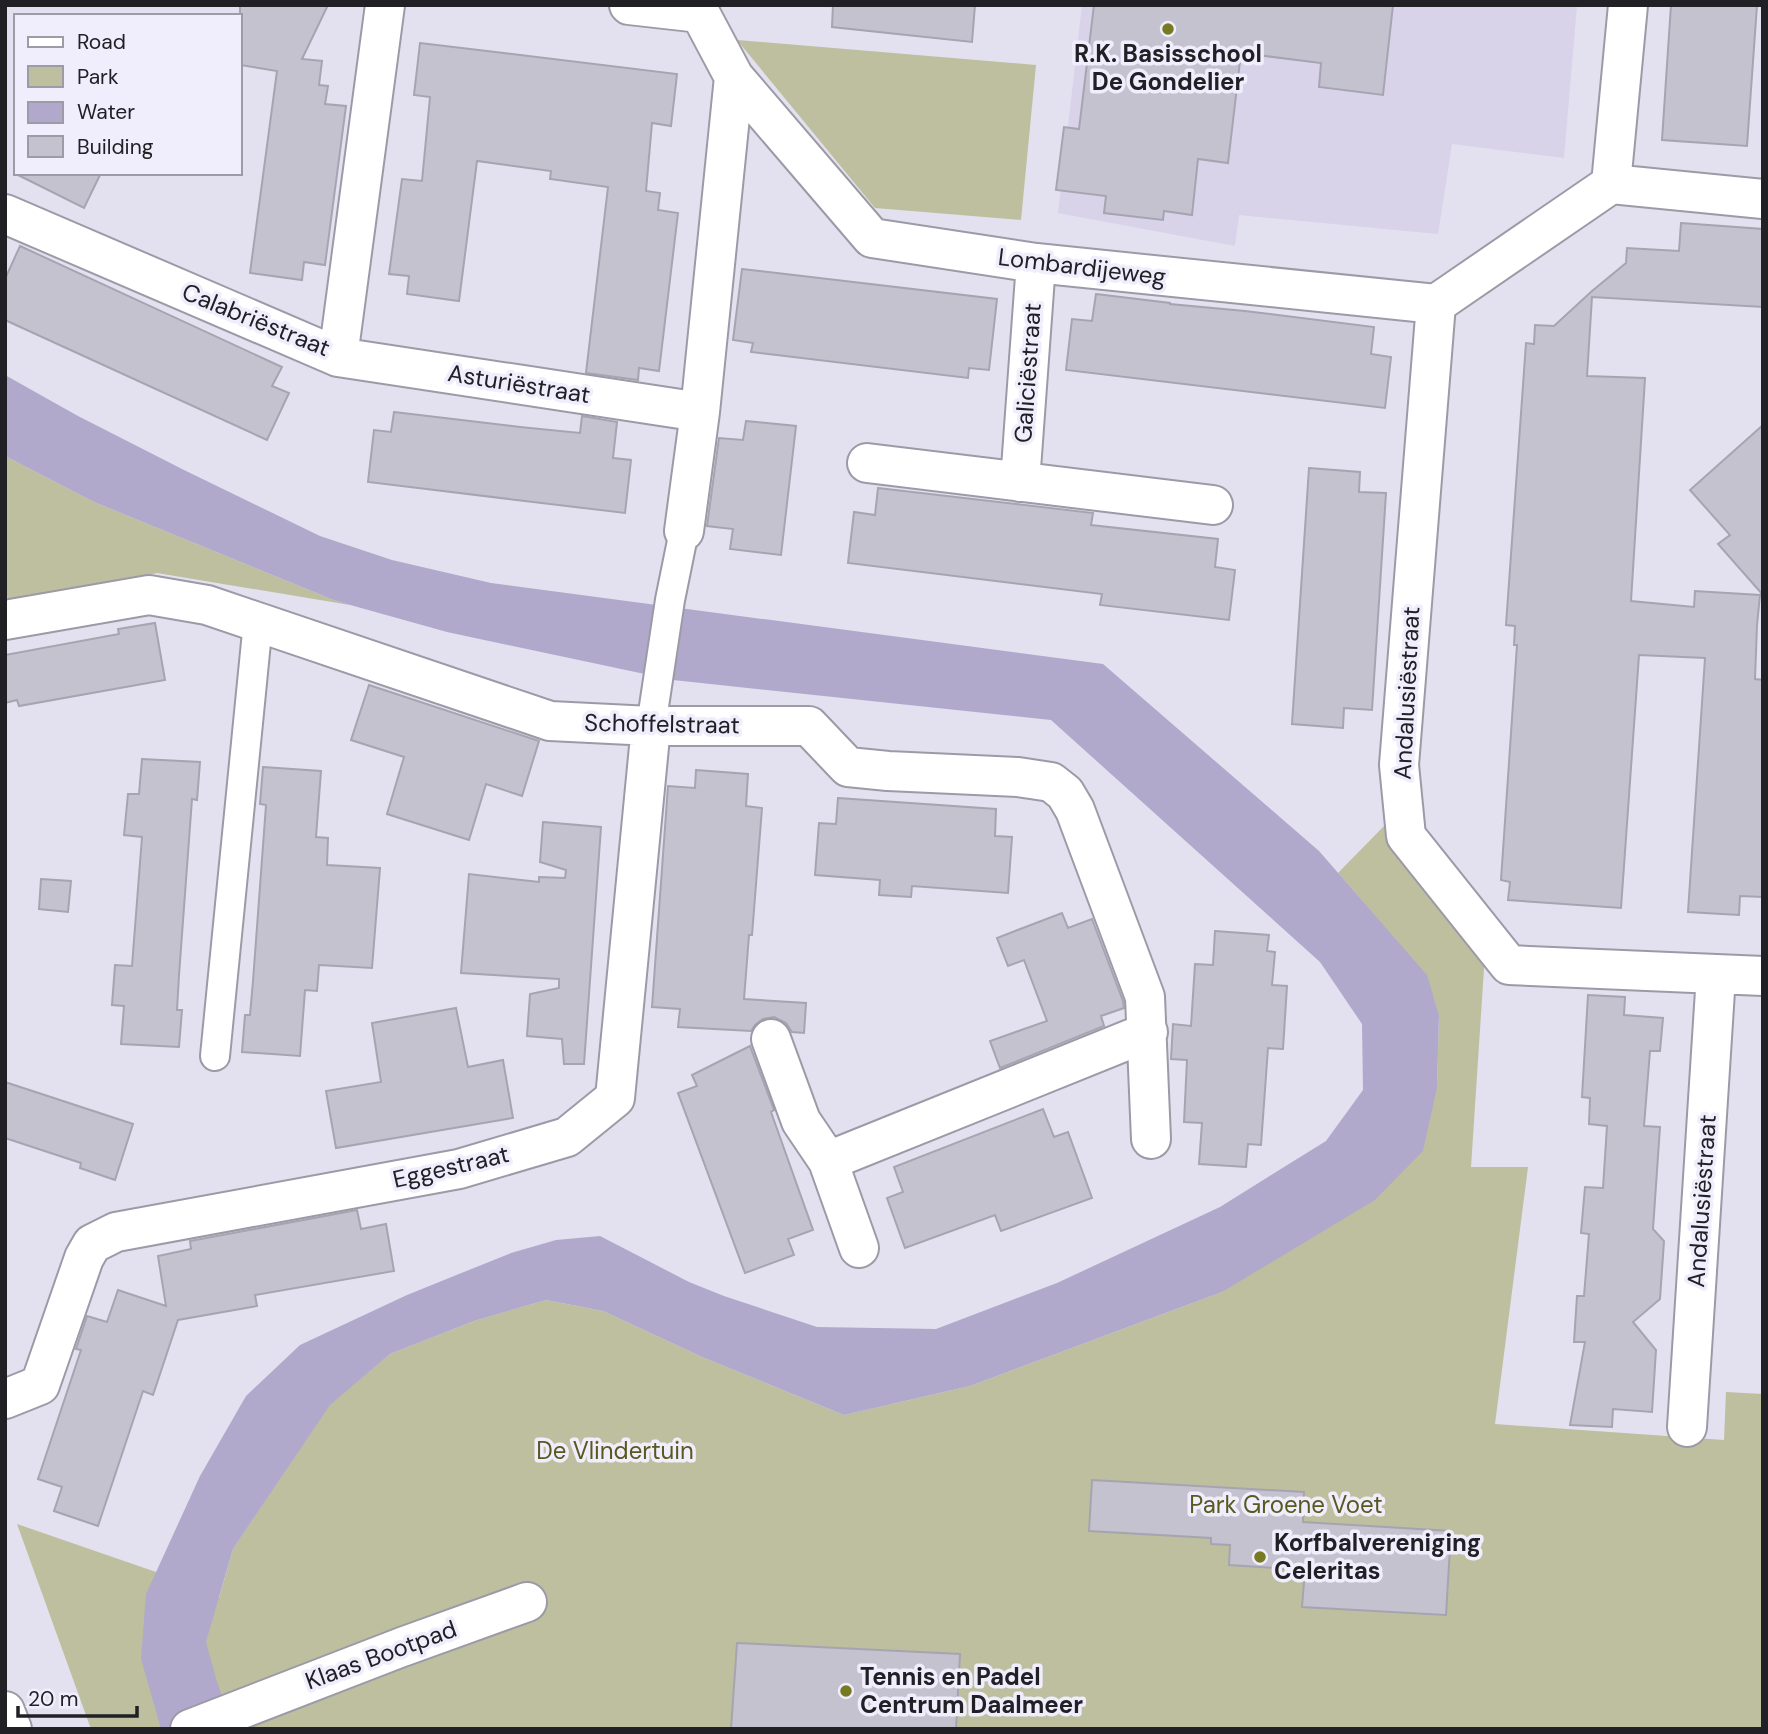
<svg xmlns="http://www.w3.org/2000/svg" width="1768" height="1734" font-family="'DM Sans',sans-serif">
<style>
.built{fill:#d8d3e9}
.green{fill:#bdbf9f}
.water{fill:#b0a9cb}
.building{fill:#c5c2d0;stroke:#a7a4b1;stroke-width:2}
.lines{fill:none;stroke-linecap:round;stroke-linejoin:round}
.pedestrian-casing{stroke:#9d9aa7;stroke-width:32}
.minor-casing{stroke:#9d9aa7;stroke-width:42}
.tertiary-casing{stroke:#9d9aa7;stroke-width:42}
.pedestrian{stroke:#fff;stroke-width:28}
.minor{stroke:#fff;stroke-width:38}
.tertiary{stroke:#fff;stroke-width:38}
.poi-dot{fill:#777a22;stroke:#f0edfc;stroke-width:2.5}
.labels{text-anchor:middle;stroke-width:7;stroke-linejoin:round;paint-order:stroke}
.poi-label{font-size:24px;font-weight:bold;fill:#212025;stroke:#f0edfc;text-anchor:start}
.street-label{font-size:24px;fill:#212025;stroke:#f0edfc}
.park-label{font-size:24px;fill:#57591f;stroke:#f0edfc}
</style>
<rect width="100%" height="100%" fill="#e3e0ef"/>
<path class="built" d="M 1082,5 L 1577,5 L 1564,158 L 1452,144 L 1438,234 L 1239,215 L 1235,246 L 1058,213 Z"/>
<path class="green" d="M 737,40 L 1036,65 L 1021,220 L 875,208 Z
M 5,456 L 94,502 L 336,601 L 350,605 L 157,573 L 29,600 L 9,606 L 5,585 Z
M 1386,824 L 1486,938 L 1471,1167 L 1528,1167 L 1495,1424 L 1724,1440 L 1726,1392 L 1763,1394 L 1763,1729 L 91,1729 L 17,1524 L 156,1572 L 219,1598 L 233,1549 L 330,1404 L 390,1354 L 474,1321 L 546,1300 L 603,1311 L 702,1357 L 844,1415 L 970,1386 L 1222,1292 L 1437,1088 L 1439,1015 L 1426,975 L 1338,873 Z"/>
<path class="water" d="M 5,375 L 78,416 L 184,470 L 320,536 L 392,560 L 491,583 L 1103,664 L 1319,851 L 1427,975 L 1439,1015 L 1437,1088 L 1423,1151 L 1375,1200 L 1222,1292 L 970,1386 L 844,1415 L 702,1357 L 603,1311 L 546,1300 L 474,1321 L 390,1354 L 330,1405 L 233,1549 L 206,1642 L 217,1682 L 234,1729 L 161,1729 L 141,1659 L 146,1594 L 200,1476 L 246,1396 L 300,1345 L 407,1295 L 511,1253 L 556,1240 L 600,1236 L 689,1282 L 724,1296 L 817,1327 L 936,1329 L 1057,1283 L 1220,1207 L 1326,1141 L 1363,1090 L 1362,1024 L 1320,962 L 1051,720 L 673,680 L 447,632 L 336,601 L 94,502 L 5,456 Z"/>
<path class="building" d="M 240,5 L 328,5 L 302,59 L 322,61 L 319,85 L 328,86 L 325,104 L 346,106 L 325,265 L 304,262 L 302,280 L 250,273 L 277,71 L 240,65 Z
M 833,5 L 975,5 L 972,42 L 832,27 Z
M 1094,5 L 1393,5 L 1383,95 L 1319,87 L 1321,63 L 1241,53 L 1228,163 L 1198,159 L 1192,215 L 1164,211 L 1163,220 L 1104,213 L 1106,196 L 1056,190 L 1064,127 L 1079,129 Z
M 1671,5 L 1757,5 L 1747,146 L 1662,140 Z
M 420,43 L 677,74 L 671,126 L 652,123 L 646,191 L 660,193 L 658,210 L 678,213 L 659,371 L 639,368 L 638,380 L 586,373 L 608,187 L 550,179 L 551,171 L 477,161 L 459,301 L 407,294 L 409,276 L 389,274 L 402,179 L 422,181 L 430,97 L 414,95 Z
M 14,173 L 101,173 L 84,208 Z
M 1681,223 L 1763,229 L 1763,307 L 1592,297 L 1587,376 L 1645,378 L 1631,601 L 1694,607 L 1695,591 L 1760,595 L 1757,625 L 1755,679 L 1763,680 L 1763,897 L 1740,896 L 1739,915 L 1688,912 L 1705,658 L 1639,655 L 1621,908 L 1508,900 L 1510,882 L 1501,880 L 1517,645 L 1514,645 L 1515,626 L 1506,625 L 1526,343 L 1534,344 L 1535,325 L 1554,326 L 1592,291 L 1626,263 L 1627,248 L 1679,251 Z
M 20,246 L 282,367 L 272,386 L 289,393 L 267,440 L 5,320 L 5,279 Z
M 742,269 L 997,299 L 989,370 L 969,368 L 968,378 L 751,352 L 753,343 L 733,340 Z
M 1096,294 L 1170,303 L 1170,304 L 1245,311 L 1374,327 L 1371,354 L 1391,357 L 1385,408 L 1066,370 L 1072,319 L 1092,321 Z
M 394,412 L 520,427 L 580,433 L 582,416 L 617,422 L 613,458 L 631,460 L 625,513 L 368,482 L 374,430 L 391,432 Z
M 746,421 L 796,426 L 781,555 L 730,549 L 733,529 L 707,526 L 719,438 L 743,440 Z
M 1763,425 L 1763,595 L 1718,544 L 1730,535 L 1690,490 Z
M 1309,468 L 1360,472 L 1359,492 L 1386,493 L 1372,710 L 1344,708 L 1343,728 L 1292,724 Z
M 878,488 L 1093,513 L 1091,525 L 1218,539 L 1215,567 L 1235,570 L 1229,620 L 1100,605 L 1102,594 L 848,563 L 854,512 L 875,515 Z
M 155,623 L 165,680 L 19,706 L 17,700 L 5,703 L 5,655 L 119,634 L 118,629 Z
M 369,685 L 539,741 L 522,796 L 486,784 L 469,840 L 387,814 L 404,757 L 351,740 Z
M 142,759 L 200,762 L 197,800 L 192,799 L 179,975 L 177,1010 L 182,1010 L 179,1047 L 121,1044 L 124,1006 L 112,1005 L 115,965 L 132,966 L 142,837 L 124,835 L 128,794 L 139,794 Z
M 263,767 L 321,771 L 316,837 L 328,838 L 327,865 L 380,868 L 372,968 L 319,965 L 317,991 L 305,990 L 300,1056 L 242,1052 L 245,1015 L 250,1015 L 253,981 L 266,805 L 260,804 Z
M 696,770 L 748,774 L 746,806 L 762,808 L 752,935 L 749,935 L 744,999 L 806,1003 L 804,1033 L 792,1032 L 786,1023 L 774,1017 L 763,1019 L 755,1025 L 751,1031 L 678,1027 L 680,1009 L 652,1007 L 668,786 L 695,788 Z
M 838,798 L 996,809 L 995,836 L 1012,837 L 1008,893 L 912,886 L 911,897 L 879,895 L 880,880 L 815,875 L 819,823 L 836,824 Z
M 543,822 L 601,827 L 584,1064 L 564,1064 L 562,1039 L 527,1036 L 530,994 L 559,988 L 559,979 L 461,973 L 469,874 L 539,882 L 539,877 L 565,878 L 566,870 L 540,862 Z
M 41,879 L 71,881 L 68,912 L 39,909 Z
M 1062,913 L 1068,928 L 1092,919 L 1123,1001 L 1124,1008 L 1101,1016 L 1104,1026 L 1000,1068 L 990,1041 L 1047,1021 L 1024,960 L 1008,966 L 997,938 Z
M 1215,931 L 1269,935 L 1267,951 L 1275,952 L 1272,985 L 1287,986 L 1283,1049 L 1268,1048 L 1261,1145 L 1248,1144 L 1246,1167 L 1199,1164 L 1202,1123 L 1184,1122 L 1187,1060 L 1171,1059 L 1173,1024 L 1191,1026 L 1195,964 L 1213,965 Z
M 1588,995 L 1625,997 L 1624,1015 L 1663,1018 L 1660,1051 L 1650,1051 L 1644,1126 L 1660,1127 L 1653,1229 L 1664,1241 L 1660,1299 L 1633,1322 L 1656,1350 L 1652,1412 L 1613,1409 L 1612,1427 L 1570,1425 L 1585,1342 L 1574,1342 L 1577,1296 L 1584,1296 L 1589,1234 L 1581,1233 L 1585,1187 L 1603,1188 L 1607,1126 L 1589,1124 L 1590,1098 L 1582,1097 Z
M 456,1008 L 468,1067 L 503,1060 L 513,1118 L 336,1148 L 326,1091 L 381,1082 L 372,1023 Z
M 750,1046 L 774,1110 L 771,1112 L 813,1230 L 788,1239 L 794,1255 L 745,1273 L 678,1093 L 697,1086 L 692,1075 Z
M 5,1082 L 133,1124 L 115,1180 L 80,1168 L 81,1163 L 5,1138 Z
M 1043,1109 L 1054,1137 L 1068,1132 L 1092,1198 L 1001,1231 L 995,1215 L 905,1248 L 887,1198 L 903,1192 L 894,1167 Z
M 357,1210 L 361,1229 L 386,1224 L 394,1271 L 255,1295 L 257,1306 L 178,1320 L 153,1395 L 143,1391 L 98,1526 L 54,1511 L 62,1487 L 38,1479 L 81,1350 L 76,1349 L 87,1316 L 107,1322 L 118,1290 L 166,1306 L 158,1256 L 191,1249 L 190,1241 Z
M 1092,1480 L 1304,1492 L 1303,1522 L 1451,1531 L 1446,1615 L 1302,1607 L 1305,1570 L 1229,1565 L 1230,1545 L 1211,1544 L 1211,1538 L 1089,1531 Z
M 737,1643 L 960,1654 L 956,1729 L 731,1729 Z"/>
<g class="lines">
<defs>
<path id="pedestrian" d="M 651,726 L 670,600 L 684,531
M 215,1056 L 258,622"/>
<path id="minor" d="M 629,5 L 700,13 L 734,77 L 872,238 L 1036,263 L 1436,304 L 1611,184 L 1763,199
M 1611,184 L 1628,5
M 5,214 L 338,357 L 700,412
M 1436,304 L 1399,765 L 1406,836 L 1509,965 L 1763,976
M 338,357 L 385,5
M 867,463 L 1213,505
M 1020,482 L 1036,263
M 684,531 L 700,412 L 734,77
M 5,620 L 149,595 L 207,605 L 550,721 L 651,726 L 809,726 L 848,767 L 888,771 L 1018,777 L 1051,782 L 1065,793 L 1075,810 L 1145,997 L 1151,1139
M 771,1039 L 801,1121 L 828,1161 L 859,1248
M 828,1161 L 1148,1032
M 5,1399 L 40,1385 L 84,1258 L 92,1244 L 116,1232 L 459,1169 L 567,1137 L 615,1098 L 651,726
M 1687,1427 L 1716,975
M 190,1729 L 402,1647 L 527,1602"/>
<path id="tertiary" d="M 5,1711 L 12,1729"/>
</defs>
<use href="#pedestrian" class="pedestrian-casing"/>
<use href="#minor" class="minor-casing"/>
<use href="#tertiary" class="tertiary-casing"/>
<use href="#pedestrian" class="pedestrian"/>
<use href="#minor" class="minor"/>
<use href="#tertiary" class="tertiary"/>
</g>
<g class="poi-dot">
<circle cx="1168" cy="29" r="7"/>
<circle cx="1260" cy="1557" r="7"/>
<circle cx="846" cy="1691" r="7"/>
</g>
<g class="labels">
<g class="poi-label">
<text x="1168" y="62" text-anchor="middle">R.K. Basisschool<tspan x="1168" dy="28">De Gondelier</tspan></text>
<text x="1274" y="1551">Korfbalvereniging<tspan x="1274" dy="28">Celeritas</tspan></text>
<text x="860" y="1685">Tennis en Padel<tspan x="860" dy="28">Centrum Daalmeer</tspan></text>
</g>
<g class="street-label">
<text transform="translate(1082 267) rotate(7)" y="8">Lombardijeweg</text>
<text transform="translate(256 320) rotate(22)" y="8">Calabriëstraat</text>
<text transform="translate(1028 373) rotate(-86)" y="8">Galiciëstraat</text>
<text transform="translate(519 384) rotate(9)" y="8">Asturiëstraat</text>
<text transform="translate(1407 693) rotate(-87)" y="8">Andalusiëstraat</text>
<text transform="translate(662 724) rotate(1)" y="8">Schoffelstraat</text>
<text transform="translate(451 1167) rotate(-13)" y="8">Eggestraat</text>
<text transform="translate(1702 1201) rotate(-86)" y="8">Andalusiëstraat</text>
<text transform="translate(381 1655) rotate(-20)" y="8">Klaas Bootpad</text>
</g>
<g class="park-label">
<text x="615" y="1459">De Vlindertuin</text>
<text x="1286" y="1513">Park Groene Voet</text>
</g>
</g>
<rect width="1768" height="1734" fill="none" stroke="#212025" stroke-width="14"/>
<rect x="14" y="14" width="228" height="161" fill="#f0edfc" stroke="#9d9ba6" stroke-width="2"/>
<rect x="28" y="37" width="35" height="10" fill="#ffffff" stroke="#9d9ba6" stroke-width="2"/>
<text x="77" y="49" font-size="21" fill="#212025">Road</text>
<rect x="28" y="66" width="35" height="21" fill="#bdbf9f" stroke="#9d9ba6" stroke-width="2"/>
<text x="77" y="84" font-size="21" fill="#212025">Park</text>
<rect x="28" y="102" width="35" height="21" fill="#b0a9cb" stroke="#9d9ba6" stroke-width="2"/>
<text x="77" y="119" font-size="21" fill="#212025">Water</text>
<rect x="28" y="136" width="35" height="21" fill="#c5c2d0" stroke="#9d9ba6" stroke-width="2"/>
<text x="77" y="154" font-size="21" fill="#212025">Building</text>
<path d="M18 1706v10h119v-10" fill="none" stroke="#212025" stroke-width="3.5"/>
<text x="28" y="1706" font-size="21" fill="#212025" stroke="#f0edfc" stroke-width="5" paint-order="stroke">20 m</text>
</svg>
